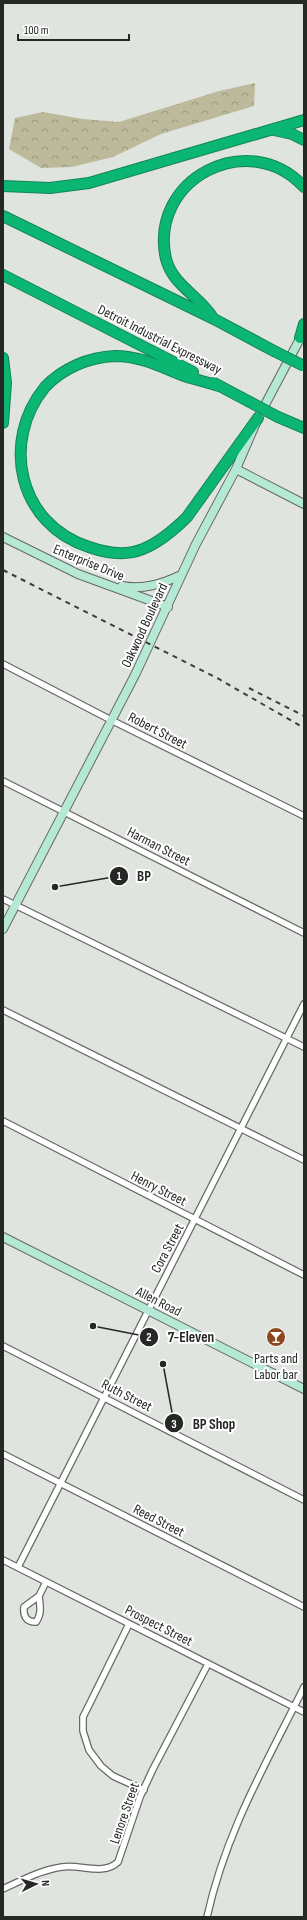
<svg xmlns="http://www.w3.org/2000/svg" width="307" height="1920" font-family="'Sofia Sans Condensed',sans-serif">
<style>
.forest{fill:url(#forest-crowns)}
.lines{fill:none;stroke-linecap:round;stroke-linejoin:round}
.minor-casing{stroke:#666965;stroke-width:8}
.secondary-casing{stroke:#666965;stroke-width:10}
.motorway-casing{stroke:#148457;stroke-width:12}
.minor{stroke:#fff;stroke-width:5.5}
.secondary{stroke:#b6e9d5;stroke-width:8}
.motorway{stroke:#0ab672;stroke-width:10}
.rail{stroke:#3b3d3b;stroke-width:2;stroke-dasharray:5 5;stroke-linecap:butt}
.motorway-bridge-casing{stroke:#148457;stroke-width:12;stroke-linecap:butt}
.motorway-bridge{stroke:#0ab672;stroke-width:10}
.labels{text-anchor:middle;stroke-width:4;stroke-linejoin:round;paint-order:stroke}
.street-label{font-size:14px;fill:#262826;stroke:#fff}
.poi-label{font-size:14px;fill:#262826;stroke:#fff}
.leader{fill:none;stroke:#262826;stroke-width:1.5}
.callout-dot{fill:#262826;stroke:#fff;stroke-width:1.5}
.mark-label{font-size:12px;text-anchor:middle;font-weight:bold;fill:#fff}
.callout-label{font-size:15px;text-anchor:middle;font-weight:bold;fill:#262826;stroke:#fff;stroke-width:4;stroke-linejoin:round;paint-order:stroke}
</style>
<defs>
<pattern id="forest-crowns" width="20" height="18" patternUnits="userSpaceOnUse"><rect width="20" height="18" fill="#bdba9c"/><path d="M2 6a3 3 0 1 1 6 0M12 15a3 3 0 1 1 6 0" fill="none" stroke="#99977f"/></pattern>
</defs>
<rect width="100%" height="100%" fill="#e0e4df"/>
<path class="forest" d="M 255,83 L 254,106 L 161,134 L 113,157 L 72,167 L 41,168 L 9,149 L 15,118 L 43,112 L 83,119 L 119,122 L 219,91 Z"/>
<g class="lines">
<defs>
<path id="minor" d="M 3,664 L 111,720 L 304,816
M 3,781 L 304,933
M 3,899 L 304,1047
M 3,1010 L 304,1160
M 3,1121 L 304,1275
M 3,1346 L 304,1500
M 3,1454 L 304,1607
M 3,1560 L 304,1712
M 18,1567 L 304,1004
M 39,1596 C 40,1606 42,1614 36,1622 C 26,1622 23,1616 24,1607 L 39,1596 L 46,1582
M 129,1624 L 90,1703 L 83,1717 L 83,1731 L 89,1750 L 101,1766 L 113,1776 L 144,1790
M 3,1889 C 22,1880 41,1870 62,1867 C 81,1864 103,1876 118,1862 L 140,1797 L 153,1769 L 208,1664
M 207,1917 C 226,1831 266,1764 304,1687"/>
<path id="secondary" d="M 236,469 L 304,504
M 3,537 L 78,574 L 168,607
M 122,586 C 143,590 162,584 181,575
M 3,929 L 135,675 L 196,544 L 236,469 L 258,418 L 303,333
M 3,1237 L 304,1389"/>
<path id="motorway" d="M 274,130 L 292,134 L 304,140
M 3,186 L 50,188 L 89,183 L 304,120
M 3,216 L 214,319 L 274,351
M 3,275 L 193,372
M 213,318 C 200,296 173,286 166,259 C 148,179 249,127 304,187
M 300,338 L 304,324
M 3,358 L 6,383 L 3,423
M 214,383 L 248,401
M 219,386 C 209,383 198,380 187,377 C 163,368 142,356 115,356 C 89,357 63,368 45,387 C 0,442 19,525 89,547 C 106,553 126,556 143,549 C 160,542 174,530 187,517 L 258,418
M 278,417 L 304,428"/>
</defs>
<use href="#minor" class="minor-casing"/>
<use href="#secondary" class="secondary-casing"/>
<use href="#motorway" class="motorway-casing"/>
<use href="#minor" class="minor"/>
<use href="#secondary" class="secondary"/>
<use href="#motorway" class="motorway"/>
<path class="rail" d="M 3,570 L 219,679 L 304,728
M 249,688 L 304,716"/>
<defs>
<path id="motorway-bridge" d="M 274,351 L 304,366
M 248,401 L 278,417"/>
</defs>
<use href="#motorway-bridge" class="motorway-bridge-casing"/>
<use href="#motorway-bridge" class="motorway-bridge"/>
</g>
<defs>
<symbol id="bar-disc" viewBox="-11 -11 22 22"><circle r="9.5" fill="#8b461c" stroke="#fff"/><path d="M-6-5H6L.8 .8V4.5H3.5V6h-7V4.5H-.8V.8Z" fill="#fff"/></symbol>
</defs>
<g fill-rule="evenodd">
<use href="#bar-disc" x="265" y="1326" width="22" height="22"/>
</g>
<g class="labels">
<g class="street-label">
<text transform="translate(160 339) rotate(27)" y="5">Detroit Industrial Expressway</text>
<text transform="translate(89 562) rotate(22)" y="5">Enterprise Drive</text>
<text transform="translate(144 625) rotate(-65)" y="5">Oakwood Boulevard</text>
<text transform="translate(158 730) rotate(27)" y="5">Robert Street</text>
<text transform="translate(159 846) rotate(27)" y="5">Harman Street</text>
<text transform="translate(159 1188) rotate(27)" y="5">Henry Street</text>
<text transform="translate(167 1248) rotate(-62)" y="5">Cora Street</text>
<text transform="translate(159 1301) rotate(27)" y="5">Allen Road</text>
<text transform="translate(127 1395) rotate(27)" y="5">Ruth Street</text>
<text transform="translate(159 1520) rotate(27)" y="5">Reed Street</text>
<text transform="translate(159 1625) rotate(27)" y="5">Prospect Street</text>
<text transform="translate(124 1813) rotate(-71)" y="5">Lenore Street</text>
</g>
<g class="poi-label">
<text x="276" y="1363">Parts and<tspan x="276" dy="16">Labor bar</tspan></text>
</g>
</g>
<path class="leader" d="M55 887L119 876M93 1326L149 1337M163 1364L174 1423"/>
<g class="callout-dot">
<circle cx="55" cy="887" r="4"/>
<circle cx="93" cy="1326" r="4"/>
<circle cx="163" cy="1364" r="4"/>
<circle cx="119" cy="876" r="10"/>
<circle cx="149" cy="1337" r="10"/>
<circle cx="174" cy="1423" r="10"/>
</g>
<g class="mark-label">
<text x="119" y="880">1</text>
<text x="149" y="1341">2</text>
<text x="174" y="1428">3</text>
</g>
<g class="callout-label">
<text x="144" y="881">BP</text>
<text x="191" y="1342">7-Eleven</text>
<text x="214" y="1429">BP Shop</text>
</g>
<rect width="307" height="1920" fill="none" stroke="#262826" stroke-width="8"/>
<g transform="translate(36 1884) rotate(85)" stroke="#ffffff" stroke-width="3" paint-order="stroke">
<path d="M0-3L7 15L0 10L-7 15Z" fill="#262826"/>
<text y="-6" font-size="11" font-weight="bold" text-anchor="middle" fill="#262826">N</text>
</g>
<path d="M18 34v6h111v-6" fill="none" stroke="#262826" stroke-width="2"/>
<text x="24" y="34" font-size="12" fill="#262826" stroke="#ffffff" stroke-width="3" paint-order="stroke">100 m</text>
</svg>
